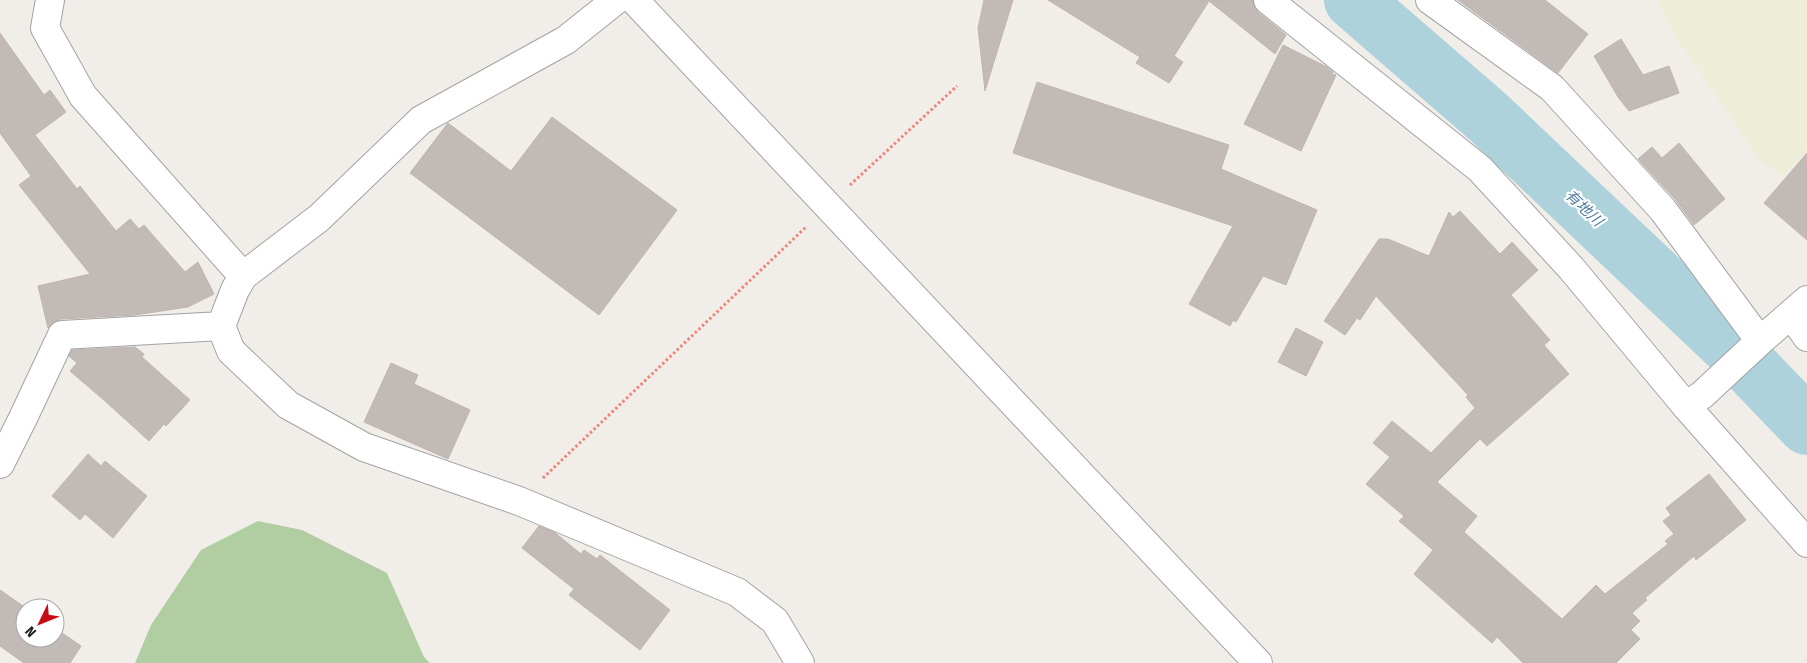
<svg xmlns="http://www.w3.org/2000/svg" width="1807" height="663" font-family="'Fira Sans Condensed','Noto Sans JP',sans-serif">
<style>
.farmland{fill:#edeed7}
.forest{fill:#b0cea1}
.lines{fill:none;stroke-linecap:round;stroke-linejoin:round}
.river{stroke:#add2db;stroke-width:58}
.building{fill:#c2bab6;stroke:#c2b5ac}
.minor-casing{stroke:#a3a3a3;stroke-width:30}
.tertiary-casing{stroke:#a3a3a3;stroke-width:30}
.path{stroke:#f1837b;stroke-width:3;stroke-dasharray:2.5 2.5;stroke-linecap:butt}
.minor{stroke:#fff;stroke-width:28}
.tertiary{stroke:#fff;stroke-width:28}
.labels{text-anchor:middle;stroke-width:4.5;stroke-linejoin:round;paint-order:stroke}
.water-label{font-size:15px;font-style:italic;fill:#4c789c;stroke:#fff}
</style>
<rect width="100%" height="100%" fill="#f1eee9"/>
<path class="farmland" d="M 1657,0 L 1807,0 L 1807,150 L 1782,176 L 1759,159 L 1675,36 Z"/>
<path class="forest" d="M 258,521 L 302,530 L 387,573 L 424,657 L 430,663 L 135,663 L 151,625 L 201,550 Z"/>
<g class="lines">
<path class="river" d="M 1353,0 L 1488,117 L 1735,351 L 1807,426"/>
</g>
<path class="building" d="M 984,0 L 1013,0 L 985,91 L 978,28 Z
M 1048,0 L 1253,0 L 1254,6 L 1258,12 L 1286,35 L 1275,54 L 1209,1 L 1174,56 L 1183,62 L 1169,83 L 1136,63 L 1140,57 Z
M 1458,0 L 1545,0 L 1588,34 L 1558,73 Z
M 0,33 L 44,95 L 50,90 L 66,112 L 35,135 L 77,189 L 80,186 L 116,231 L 130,219 L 139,229 L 144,225 L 185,272 L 198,262 L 214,294 L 188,307 L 135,315 L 61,319 L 54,322 L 48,328 L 38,286 L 90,274 L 19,185 L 31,176 L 0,133 Z
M 1621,39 L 1643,75 L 1669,66 L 1679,93 L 1629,111 L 1618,97 L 1594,56 Z
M 1283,45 L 1327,67 L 1333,72 L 1332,74 L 1336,75 L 1301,151 L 1244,124 Z
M 1037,82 L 1229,145 L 1221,169 L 1317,210 L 1286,285 L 1263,276 L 1236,322 L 1233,320 L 1230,326 L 1189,304 L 1233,226 L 1013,153 Z
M 552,117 L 677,210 L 599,315 L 410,173 L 448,123 L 511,171 Z
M 1679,143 L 1725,199 L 1694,225 L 1675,199 L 1638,159 L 1652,147 L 1662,158 Z
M 1807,153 L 1807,240 L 1764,203 Z
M 1460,211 L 1500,254 L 1512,242 L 1538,270 L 1511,295 L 1550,340 L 1544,345 L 1569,374 L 1487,446 L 1480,439 L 1437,482 L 1477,516 L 1464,532 L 1562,619 L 1596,585 L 1605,594 L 1668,544 L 1665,541 L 1674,534 L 1663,521 L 1671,515 L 1666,508 L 1709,474 L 1746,520 L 1696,560 L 1694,556 L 1645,598 L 1647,600 L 1632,613 L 1640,621 L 1631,630 L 1640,639 L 1616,663 L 1523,663 L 1497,637 L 1492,643 L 1414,574 L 1433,550 L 1399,521 L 1404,516 L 1366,484 L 1390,457 L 1373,443 L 1392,421 L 1431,453 L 1475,408 L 1466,397 L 1468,395 L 1376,296 L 1360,320 L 1357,318 L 1345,335 L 1324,321 L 1379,239 L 1388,239 L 1429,256 L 1449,212 L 1453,217 Z
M 1296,328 L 1323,342 L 1306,376 L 1278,362 Z
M 135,347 L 144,354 L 142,357 L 190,400 L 166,426 L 164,424 L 149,441 L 105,401 L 70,371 L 77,363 L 69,356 L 72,350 Z
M 391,363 L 418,375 L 414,384 L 470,410 L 448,459 L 364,422 Z
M 88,454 L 101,466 L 105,461 L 147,496 L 113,538 L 85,514 L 80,520 L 52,496 Z
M 539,526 L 554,532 L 581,554 L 584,550 L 597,559 L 600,555 L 670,610 L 640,650 L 569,595 L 574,589 L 522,548 Z
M 0,590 L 26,608 L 25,638 L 55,638 L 55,628 L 81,646 L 70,663 L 24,663 L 0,646 Z"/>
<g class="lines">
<defs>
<path id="minor" d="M 50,0 L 45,28 L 83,96 L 243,276
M 616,0 L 566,40 L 421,120 L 319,218 L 243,276 L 235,290 L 221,326 L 231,351 L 288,405 L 364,447 L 519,501 L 737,592 L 775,621 L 800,663
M 634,0 L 1258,663
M 1430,0 L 1552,88 L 1663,210 L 1760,341
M 1791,314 L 1807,337
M 1686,406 L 1702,395 L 1760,341 L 1807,300
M 0,464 L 23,418 L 62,335 L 221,326"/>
<path id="tertiary" d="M 1268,0 L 1480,169 L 1571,268 L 1686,406 L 1807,543"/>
</defs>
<use href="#minor" class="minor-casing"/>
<use href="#tertiary" class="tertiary-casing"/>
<path class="path" d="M 850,185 L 957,86
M 543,478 L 806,227"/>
<use href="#minor" class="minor"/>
<use href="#tertiary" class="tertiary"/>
</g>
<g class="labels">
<g class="water-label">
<text transform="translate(1584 208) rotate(43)" y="5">有地川</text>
</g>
</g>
<g transform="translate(40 623) rotate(227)"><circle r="24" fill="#ffffff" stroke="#a7a7a7"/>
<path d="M0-4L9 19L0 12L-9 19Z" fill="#c60e14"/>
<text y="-8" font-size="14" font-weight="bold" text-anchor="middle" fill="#222222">N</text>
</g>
</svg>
